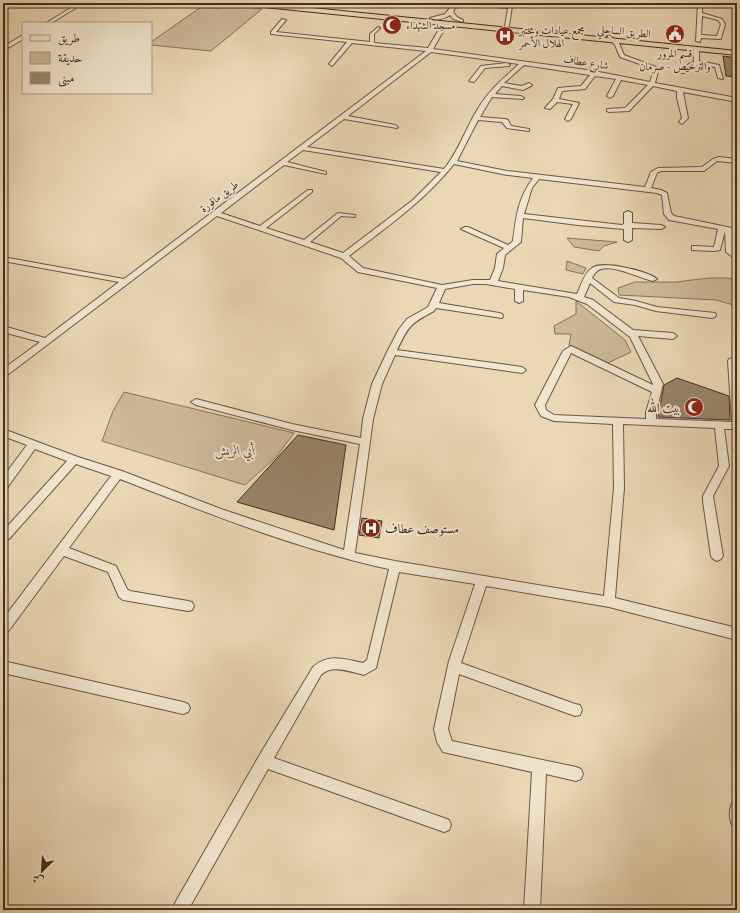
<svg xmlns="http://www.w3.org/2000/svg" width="740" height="913" font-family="'Libre Bodoni',Amiri,serif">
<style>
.green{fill:#cdbb9b;stroke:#86745c}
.building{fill:#98866c;stroke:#402e1d}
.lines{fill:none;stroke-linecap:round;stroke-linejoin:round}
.minor-casing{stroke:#6a5843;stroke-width:2}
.highway-casing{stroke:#402e1d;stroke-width:2}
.minor{fill:#f1e6cf;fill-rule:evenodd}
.highway{fill:#ead8b5;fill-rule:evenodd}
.labels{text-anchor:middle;stroke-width:4;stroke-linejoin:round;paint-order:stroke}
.far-poi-label{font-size:11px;fill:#402e1d;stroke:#f1e6cf;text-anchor:start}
.far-street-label{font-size:11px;fill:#402e1d;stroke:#f1e6cf}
.poi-label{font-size:13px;fill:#402e1d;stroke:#f1e6cf;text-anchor:end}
.park-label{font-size:13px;font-style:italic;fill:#5c4a36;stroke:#f1e6cf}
</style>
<rect width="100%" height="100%" fill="#ead8b5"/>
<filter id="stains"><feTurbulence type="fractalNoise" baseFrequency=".005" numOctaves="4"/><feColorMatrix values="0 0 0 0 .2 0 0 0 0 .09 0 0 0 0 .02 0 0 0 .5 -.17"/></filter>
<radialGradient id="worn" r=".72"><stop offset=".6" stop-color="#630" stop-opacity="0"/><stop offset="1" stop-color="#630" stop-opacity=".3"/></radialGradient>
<path class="green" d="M 225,4 L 262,9 L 211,51 L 151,45 L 151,42 L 201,7 L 219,8 Z
M 567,238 L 617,242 L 604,246 L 599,251 L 574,247 Z
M 567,261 L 586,268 L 583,274 L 566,270 Z
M 709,278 L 727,278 L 737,280 L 737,306 L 716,300 L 619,295 L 618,288 L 635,282 L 676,282 Z
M 576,301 L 625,340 L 631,352 L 608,363 L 569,345 L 571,334 L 555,334 L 554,326 L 576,314 Z
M 124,392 L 294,433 L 276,457 L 245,485 L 102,441 L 113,411 Z"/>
<path class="building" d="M 723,56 L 737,58 L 737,77 L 726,76 Z
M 677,378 L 729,396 L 730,420 L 658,417 L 664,385 Z
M 298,435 L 346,445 L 334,530 L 237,502 Z
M 362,518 L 382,521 L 379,538 L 359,535 Z"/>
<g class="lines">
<defs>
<path id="minor" d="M 79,3 L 84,3 L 51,23 L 46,23 Z
M 454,3 L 512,6 L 509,26 L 507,27 L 505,26 L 508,8 L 457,4 L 453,12 L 457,17 L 463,20 L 463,22 L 453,19 L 450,15 C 445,19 436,21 430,18 L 445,14 Z
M 698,3 L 702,3 L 702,13 L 722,19 L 725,24 L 721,39 L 701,38 L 700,42 L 696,41 ZM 702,16 L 718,20 L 721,24 L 717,36 L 701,35 Z
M 282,19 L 286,20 L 276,32 L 370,42 L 370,34 L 378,27 L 380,28 L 374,34 L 374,43 L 428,48 L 441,26 L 450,23 L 452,24 L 445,28 L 433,49 L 594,71 L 650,82 L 654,69 L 620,57 L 615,45 L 607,36 L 609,35 L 619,43 L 624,55 L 659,68 L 655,83 L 737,98 L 737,102 L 683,92 L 688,118 L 682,124 L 679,122 L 682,118 L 677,98 L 677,91 L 653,86 L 629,111 L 609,112 L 607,111 L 607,109 L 625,108 L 648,85 L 621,80 L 613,96 L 610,98 L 607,96 L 616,79 L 595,76 L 585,89 L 562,91 L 559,99 L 579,103 L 571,119 L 568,121 L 565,119 L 573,104 L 557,102 L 550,109 L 545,108 L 553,99 L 558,88 L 581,86 L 590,75 L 524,65 L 504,83 L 522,86 L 529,83 L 532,85 L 531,86 L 523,90 L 502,86 L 495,94 L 521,96 L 524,98 L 523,99 L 492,97 L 480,117 L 505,119 L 508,120 L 511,126 L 529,129 L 529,131 L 507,128 L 502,122 L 478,120 L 457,161 L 507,171 L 645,187 L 651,172 L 658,168 L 702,167 L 713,159 L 719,157 L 737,159 L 737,163 L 717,161 L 704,171 L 661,171 L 657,173 L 651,188 L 661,190 L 667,193 L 671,213 L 674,216 L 737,229 L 737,233 L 733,232 L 734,251 L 737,254 L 737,260 L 726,252 L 725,231 L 720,250 L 714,251 L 692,250 L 692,246 L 695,246 L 714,247 L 718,229 L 669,220 L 664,214 L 662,195 L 657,193 L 539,179 L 532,188 L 524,214 L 622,225 L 624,224 L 624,213 L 628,211 L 632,213 L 632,223 L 661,225 L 665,227 L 661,229 L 632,228 L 632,240 L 628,242 L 624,240 L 624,229 L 578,225 L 523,218 L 521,242 L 505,255 L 503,268 L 498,281 L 577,294 C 581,286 584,273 592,268 C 602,260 648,271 657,279 L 653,281 C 639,278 615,265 601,269 C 597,270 594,274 592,278 L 619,298 L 636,301 L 657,307 L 715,313 L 716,315 L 715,317 L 712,318 L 656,311 L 635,305 L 614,302 L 590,283 L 584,297 L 593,300 L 633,330 L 673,333 L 677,336 L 673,339 L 638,336 L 663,384 L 656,412 L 656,419 L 732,422 L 728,361 L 729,359 L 737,357 L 737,429 L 724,429 L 729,466 L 713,496 L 723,556 L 721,559 L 717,561 L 713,559 L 711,556 L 703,501 L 703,496 L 719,466 L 715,428 L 623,424 L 624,488 L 615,598 L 737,628 L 737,640 L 609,607 L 486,586 L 461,663 L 575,704 L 580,705 L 582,710 L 580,715 L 575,716 L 459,674 L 448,729 L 452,741 L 576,767 L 581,769 L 583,774 L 581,779 L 576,781 L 546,774 L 540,910 L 524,910 L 532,772 L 443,752 L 437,742 L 434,729 L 449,661 L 475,584 L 399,572 L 376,668 L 364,675 C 350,672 333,664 321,675 L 274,758 L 444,818 L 449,820 L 451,825 L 449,830 L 444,832 L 268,769 L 188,910 L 171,910 L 259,756 L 313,667 C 328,653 345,659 363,663 L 367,660 L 389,569 C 297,549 207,513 120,479 L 69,548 L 116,566 L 127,589 L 130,591 L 188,601 L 192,602 L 194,606 L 192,610 L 188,611 L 123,600 L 119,597 L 108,572 L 64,556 L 7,633 L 3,634 L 3,619 L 111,476 L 76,464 L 9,539 L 3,540 L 3,531 L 67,461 L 35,449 L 7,488 L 3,489 L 3,477 L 27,445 L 3,436 L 3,429 L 78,457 L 122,471 L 221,509 L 344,550 L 360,444 L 292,430 L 196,405 L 191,402 L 196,399 L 292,424 L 361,438 L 363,419 L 372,384 L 387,352 L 399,329 L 407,319 L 428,307 L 437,288 L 358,272 L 341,258 L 217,216 L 6,376 L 3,377 L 3,369 L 40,342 L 3,332 L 3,326 L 45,338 L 119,282 L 3,261 L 3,257 L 124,279 L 426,51 L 352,43 L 332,66 L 329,64 L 347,42 L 271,34 L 271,32 ZM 431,52 L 519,64 C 504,78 490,89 479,107 C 466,127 459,151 444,169 L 307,147 L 344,119 L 397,128 L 398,127 L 395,125 L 348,116 ZM 303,150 L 441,172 L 413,200 L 343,253 L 310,242 L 341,216 L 355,217 L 355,215 L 338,213 L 304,240 L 266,228 L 312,192 L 312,190 L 308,190 L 260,226 L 221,213 L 284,165 L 326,174 L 326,172 L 287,162 ZM 454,164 L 507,175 L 533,178 C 518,198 516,217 513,241 L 508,245 L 468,227 L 465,227 L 461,229 L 504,248 L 497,254 L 495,268 L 490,280 L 473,280 L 442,285 L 363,268 L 349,256 C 387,227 424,201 454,164 ZM 473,284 L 486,284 L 515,289 L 515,301 L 519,303 L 523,301 L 523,290 L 569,297 L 587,304 L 630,337 L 653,384 L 653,385 L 571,346 L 563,351 L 535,405 L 541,416 L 554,421 L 613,424 L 614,488 L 604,596 L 395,561 L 355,553 L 373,419 L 382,384 L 395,355 L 522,373 L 526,370 L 522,367 L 397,350 C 409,325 410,324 434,311 L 436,308 L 502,318 L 503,316 L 502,314 L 499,313 L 439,303 L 445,289 ZM 571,353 L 652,392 L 646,412 L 646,419 L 554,415 L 546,410 L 545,405 Z
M 21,36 L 23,36 L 23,39 L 3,51 L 3,47 Z
M 696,47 L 699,49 L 699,61 L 719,65 L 723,79 L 718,78 L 715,67 C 700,65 697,63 685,73 L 681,73 L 681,71 L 689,64 L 694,62 L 693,49 Z
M 507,63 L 510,65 L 509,66 L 485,68 L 474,82 L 469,81 L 481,66 Z
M 3,661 L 183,702 L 188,704 L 190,708 L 188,712 L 183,714 L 3,673 Z
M 737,801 L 737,827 L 732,825 C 729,818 729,810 732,803 Z"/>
<path id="highway" d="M 242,3 L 263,3 L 737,51 L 737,55 L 245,5 Z"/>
</defs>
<use href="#minor" class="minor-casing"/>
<use href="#highway" class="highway-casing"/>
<use href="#minor" class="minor"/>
<use href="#highway" class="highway"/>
</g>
<defs>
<symbol id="mosque-disc" viewBox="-11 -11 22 22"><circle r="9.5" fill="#8f2418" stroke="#f1e6cf"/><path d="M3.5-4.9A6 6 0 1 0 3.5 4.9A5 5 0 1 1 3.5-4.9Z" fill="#fff"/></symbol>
<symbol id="civic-disc" viewBox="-11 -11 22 22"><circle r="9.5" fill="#8f2418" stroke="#f1e6cf"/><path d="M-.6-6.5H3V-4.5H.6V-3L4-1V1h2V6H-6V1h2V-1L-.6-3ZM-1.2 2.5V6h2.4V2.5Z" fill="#fff"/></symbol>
<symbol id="hospital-disc" viewBox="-11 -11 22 22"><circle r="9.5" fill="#8f2418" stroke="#f1e6cf"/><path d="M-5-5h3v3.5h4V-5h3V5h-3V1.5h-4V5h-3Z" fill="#fff"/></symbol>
</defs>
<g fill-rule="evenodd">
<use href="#mosque-disc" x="381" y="14" width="22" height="22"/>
<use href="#civic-disc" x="664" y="23" width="22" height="22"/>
<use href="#hospital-disc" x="494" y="25" width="22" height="22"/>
<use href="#mosque-disc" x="683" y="396" width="22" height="22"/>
<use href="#hospital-disc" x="360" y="517" width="22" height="22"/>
</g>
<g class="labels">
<g class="far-poi-label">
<text x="406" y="29">مسجد الشهداء</text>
<text x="519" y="34">مجمع عيادات ومختبر<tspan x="519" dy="13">الهلال الأحمر</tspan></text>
<text x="675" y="57" text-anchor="middle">قسم المرور<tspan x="675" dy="13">والترخيص - صرمان</tspan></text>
</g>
<g class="far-street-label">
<text transform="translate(624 31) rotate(6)" y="4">الطريق الساحلي</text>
<text transform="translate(586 62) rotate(9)" y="4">شارع عطاف</text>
<text transform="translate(219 196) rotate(-37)" y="4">طريق ماقورة</text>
</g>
<g class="poi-label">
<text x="680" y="412">بيت الله</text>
<text x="385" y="533" text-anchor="start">مستوصف عطاف</text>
</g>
<g class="park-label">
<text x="235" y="455">أبي الريش</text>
</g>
</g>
<rect width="740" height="913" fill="none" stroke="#ead8b5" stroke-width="16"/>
<rect x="4" y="4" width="732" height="905" fill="none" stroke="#402e1d" stroke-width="2"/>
<rect x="8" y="8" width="724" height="897" fill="none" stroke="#402e1d"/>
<rect x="22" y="22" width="130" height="72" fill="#f1e6cf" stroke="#aa9c88"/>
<rect x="30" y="35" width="20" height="6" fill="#f1e6cf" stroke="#aa9c88"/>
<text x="58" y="42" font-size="12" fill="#402e1d">طريق</text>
<rect x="30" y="52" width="20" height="12" fill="#cdbb9b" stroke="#aa9c88"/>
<text x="58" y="62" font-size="12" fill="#402e1d">حديقة</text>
<rect x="30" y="72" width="20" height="12" fill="#98866c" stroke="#aa9c88"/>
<text x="58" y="82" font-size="12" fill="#402e1d">مبنى</text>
<g transform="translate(42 871) rotate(205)" stroke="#f1e6cf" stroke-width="3" paint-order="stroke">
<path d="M0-3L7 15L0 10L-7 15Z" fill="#402e1d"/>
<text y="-6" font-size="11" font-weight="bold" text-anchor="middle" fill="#402e1d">ش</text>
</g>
<rect width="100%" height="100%" filter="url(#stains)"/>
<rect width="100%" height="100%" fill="url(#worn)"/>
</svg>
